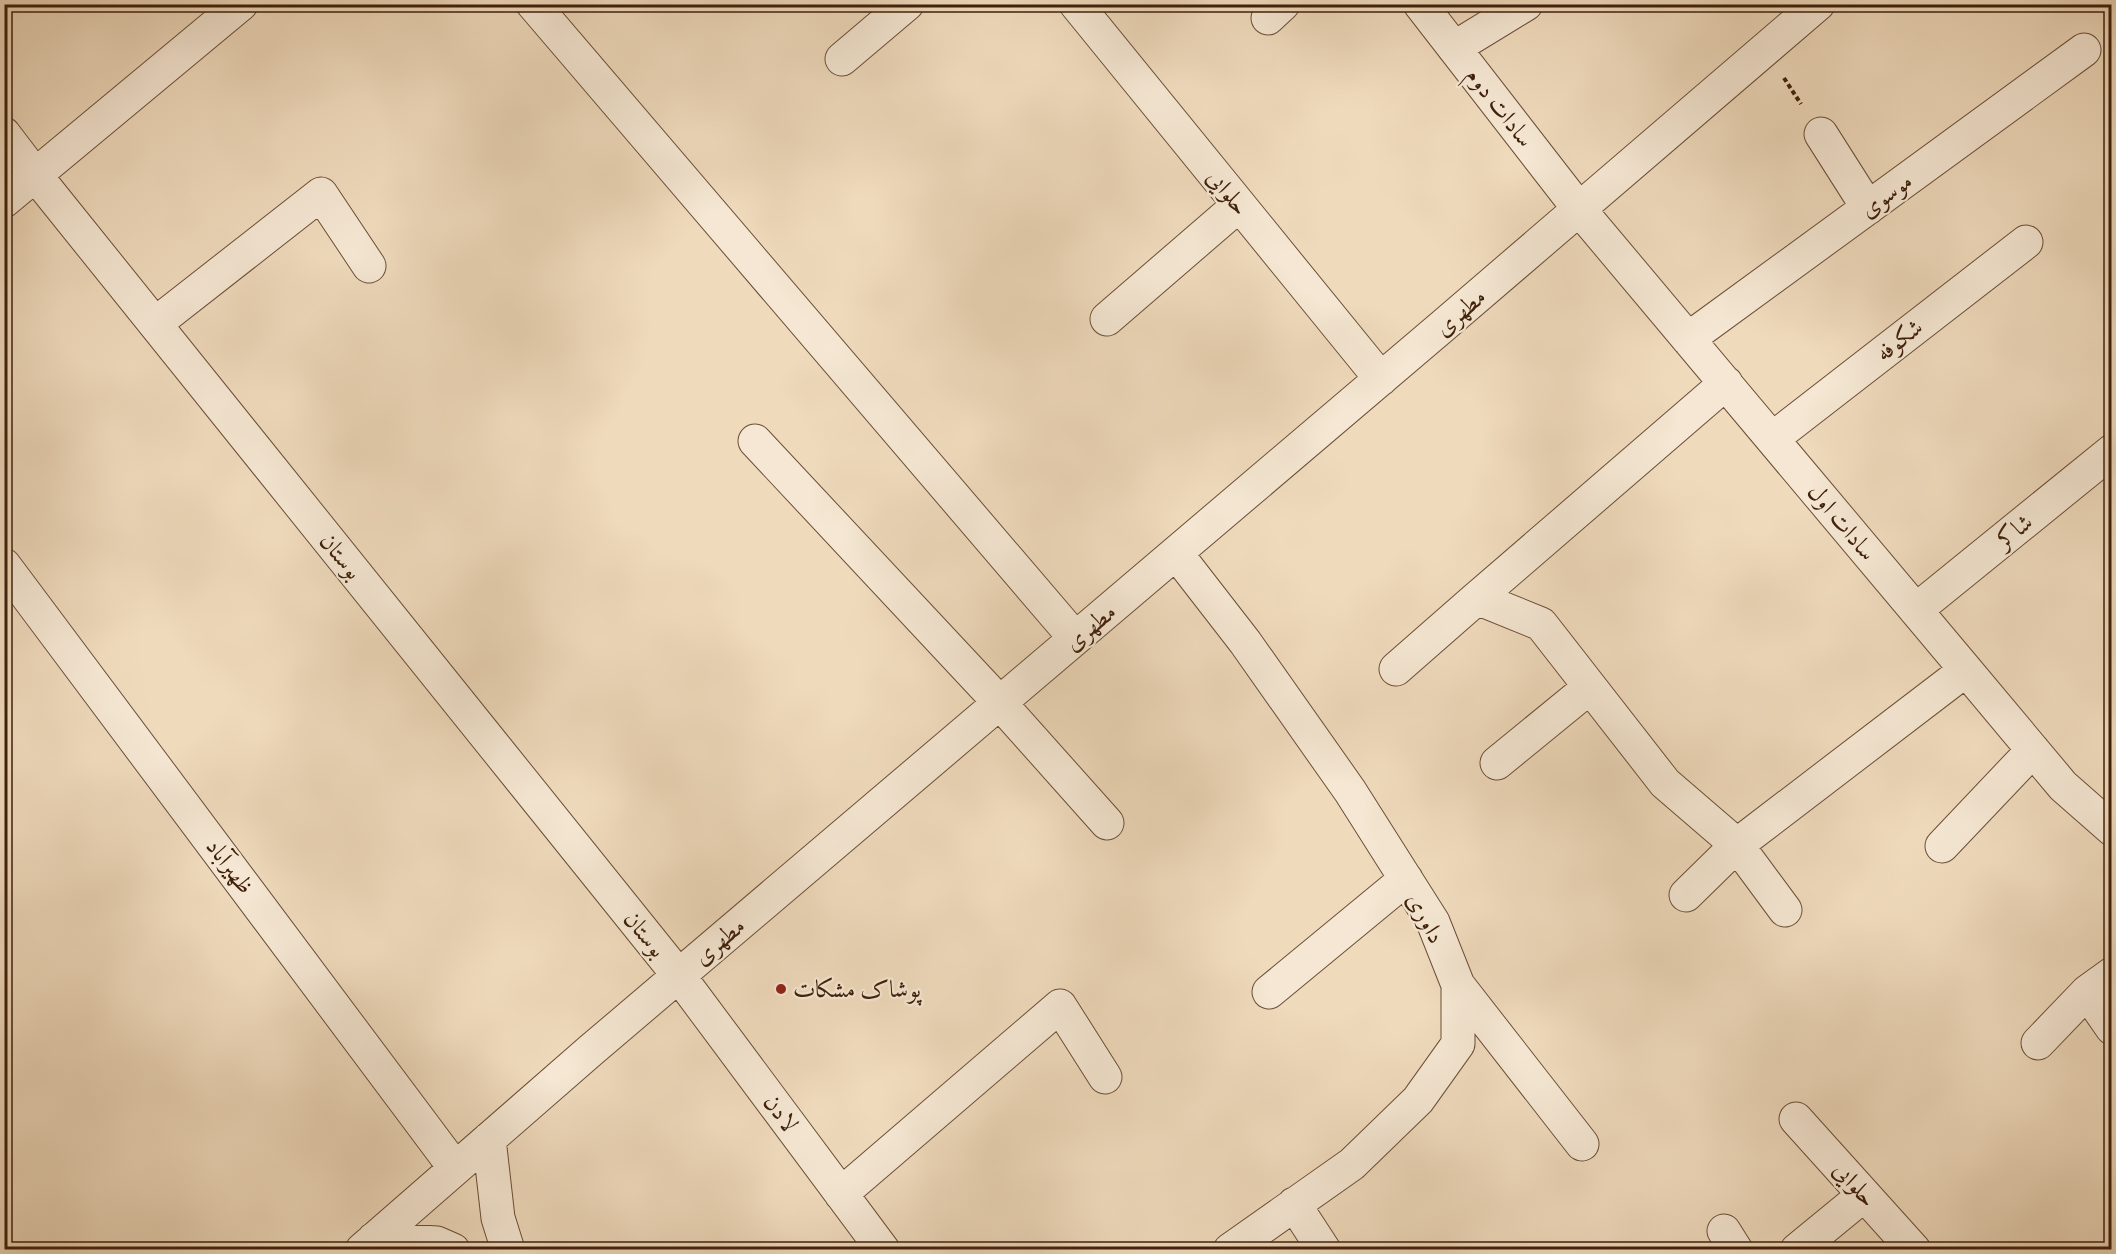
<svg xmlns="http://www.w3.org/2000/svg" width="2116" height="1254" font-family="Vollkorn,Amiri,serif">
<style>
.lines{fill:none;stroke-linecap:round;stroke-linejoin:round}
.minor-casing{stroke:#6b4e37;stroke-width:35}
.path{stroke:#3f200b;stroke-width:4;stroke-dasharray:4.5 3;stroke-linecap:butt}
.minor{stroke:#f5e7d3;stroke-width:33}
.poi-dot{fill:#8f2418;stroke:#f5e7d3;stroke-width:2}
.labels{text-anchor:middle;stroke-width:4.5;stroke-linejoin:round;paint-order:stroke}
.street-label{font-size:24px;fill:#3f200b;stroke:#f5e7d3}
.poi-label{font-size:24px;fill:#3f200b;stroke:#f5e7d3;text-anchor:start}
</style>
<rect width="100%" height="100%" fill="#efdabc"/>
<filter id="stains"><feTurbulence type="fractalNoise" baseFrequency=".00333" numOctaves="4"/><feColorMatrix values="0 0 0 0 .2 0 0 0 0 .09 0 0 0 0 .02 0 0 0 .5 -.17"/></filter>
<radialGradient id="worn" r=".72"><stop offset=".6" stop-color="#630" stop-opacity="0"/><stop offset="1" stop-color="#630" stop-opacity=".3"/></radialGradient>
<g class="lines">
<defs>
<path id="minor" d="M 533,4 L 1075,638
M 1076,4 L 1381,379
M 1420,4 L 1579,209 L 1966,670 L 2063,786 L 2112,829
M 1268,18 L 1283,4
M 1454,48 L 1526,4
M 842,59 L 907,4
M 4,134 L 36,176 L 679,976 L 883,1250
M 1821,134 L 1868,208
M 4,201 L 241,4
M 1107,319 L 1239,205
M 155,324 L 321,194 L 369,266
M 1688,339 L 2084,50
M 1726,383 L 1477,598 L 1541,624 L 1665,783 L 1737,845 L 1966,670
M 1772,439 L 2026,242
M 755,441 L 1000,703 L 1107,823
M 1176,553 L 1245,642 L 1350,791 L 1433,922 L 1458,985 L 1458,1044 L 1418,1100 L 1352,1164 L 1230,1250
M 4,565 L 455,1168
M 1916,610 L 2112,451
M 1396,669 L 1477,598
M 1497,763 L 1590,687
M 1942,846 L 2033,750
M 1686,895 L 1737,845 L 1785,910
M 2112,974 L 2087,992 L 2112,1028
M 1458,985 L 1582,1144
M 1269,992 L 1406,879
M 2038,1043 L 2087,992
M 1796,1119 L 1914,1250
M 489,1139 L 498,1218 L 508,1250
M 841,1194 L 1060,1006 L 1105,1077
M 1294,1204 L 1324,1250
M 1724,1231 L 1736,1250
M 374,1239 L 437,1243 L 453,1250
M 362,1250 L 590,1051 L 1444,325 L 1818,4
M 1797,1250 L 1864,1195"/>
</defs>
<use href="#minor" class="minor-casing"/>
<path class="path" d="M 1784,78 L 1801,104"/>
<use href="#minor" class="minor"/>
</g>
<circle class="poi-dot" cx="781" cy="989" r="6"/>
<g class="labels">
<g class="street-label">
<text transform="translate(1500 107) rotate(52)" y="8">سادات دوم</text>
<text transform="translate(1228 192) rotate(51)" y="8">حلوایی</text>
<text transform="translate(1886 195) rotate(-36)" y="8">موسوی</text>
<text transform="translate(1460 312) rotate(-41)" y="8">مطهری</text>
<text transform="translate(1899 340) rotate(-38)" y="8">شکوفه</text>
<text transform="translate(1842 522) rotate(50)" y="8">سادات اول</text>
<text transform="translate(2014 531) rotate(-39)" y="8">شاکر</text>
<text transform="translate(341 556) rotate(51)" y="8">بوستان</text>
<text transform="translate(1090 627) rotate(-40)" y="8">مطهری</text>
<text transform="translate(230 866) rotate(53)" y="8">ظهیرآباد</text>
<text transform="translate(1426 918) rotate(62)" y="8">داوری</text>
<text transform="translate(645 934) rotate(51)" y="8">بوستان</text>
<text transform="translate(719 941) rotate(-40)" y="8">مطهری</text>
<text transform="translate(781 1113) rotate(53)" y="8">لادن</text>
<text transform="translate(1855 1184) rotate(48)" y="8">حلوایی</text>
</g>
<g class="poi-label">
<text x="793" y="997">پوشاک مشکات</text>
</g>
</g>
<rect width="2116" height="1254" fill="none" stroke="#efdabc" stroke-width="24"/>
<rect x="6" y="6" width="2104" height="1242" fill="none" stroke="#3f200b" stroke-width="3"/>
<rect x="12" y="12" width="2092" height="1230" fill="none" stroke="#3f200b" stroke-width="1.5"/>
<rect width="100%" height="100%" filter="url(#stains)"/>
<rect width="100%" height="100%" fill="url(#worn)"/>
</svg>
